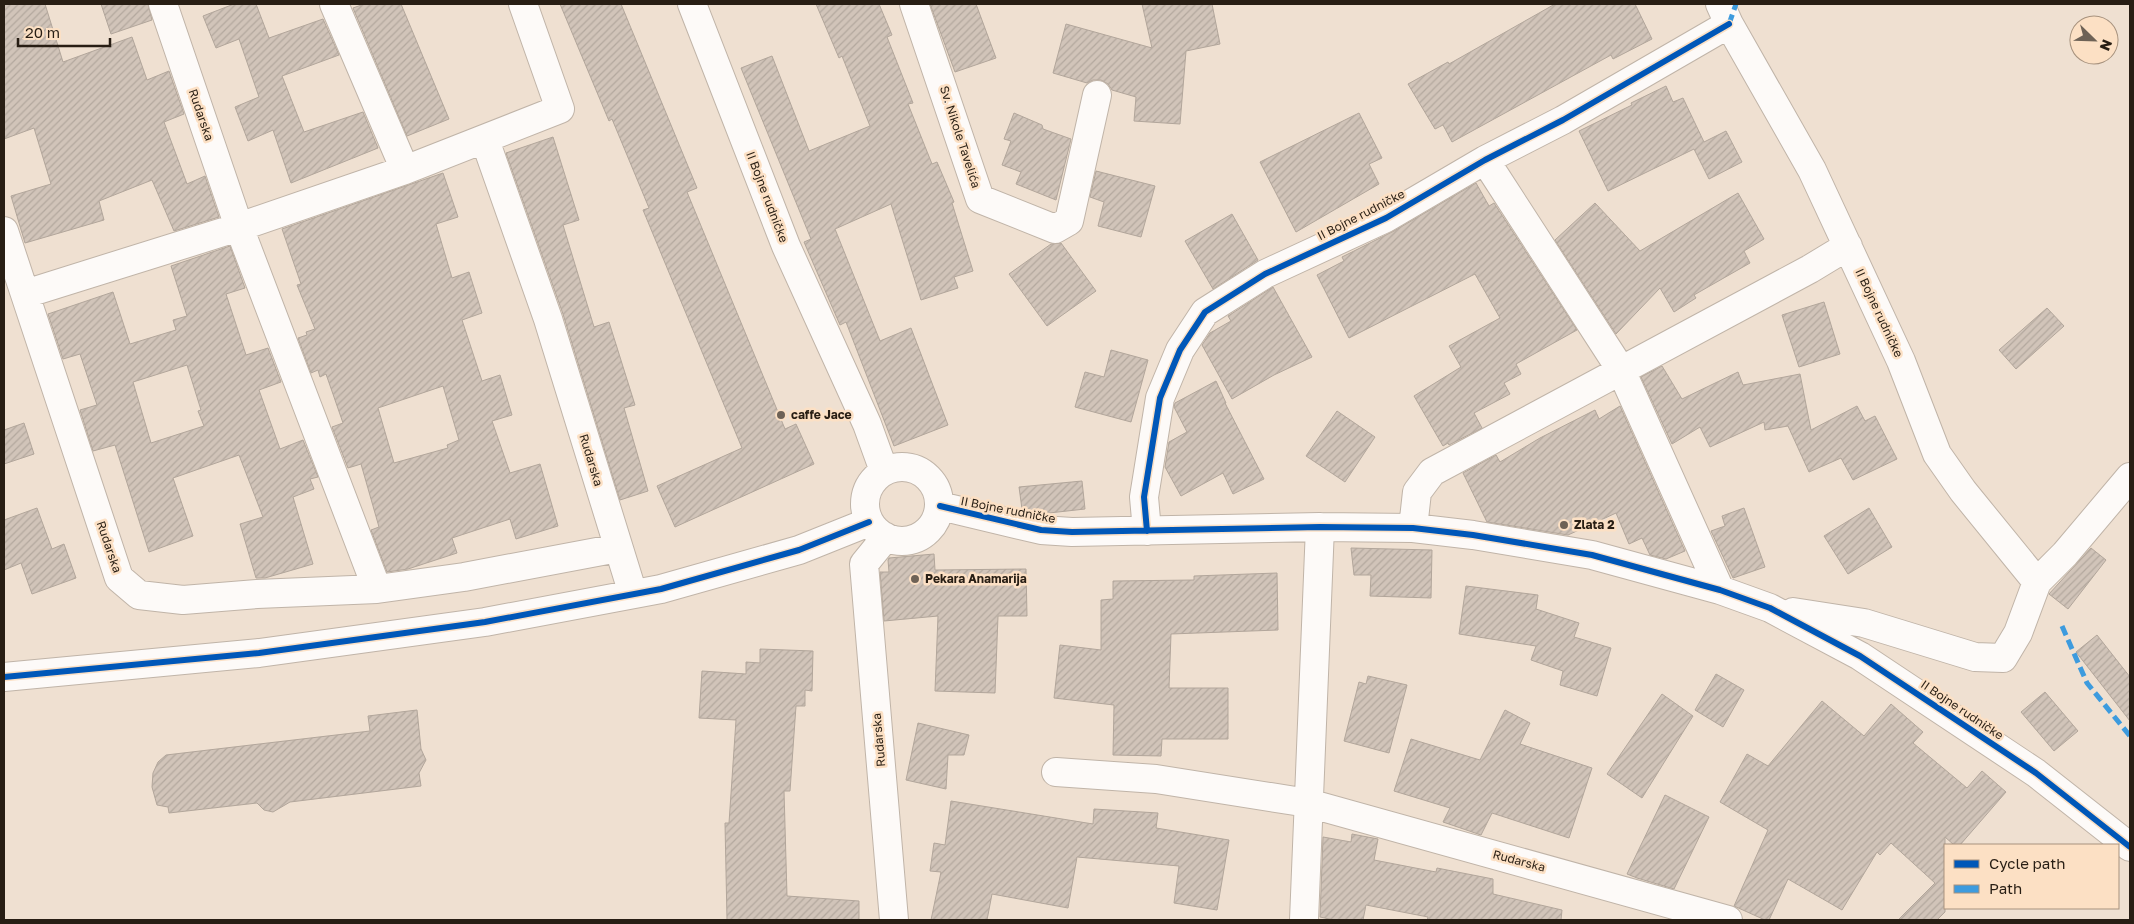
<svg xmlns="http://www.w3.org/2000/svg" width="2134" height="924" font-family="'Golos Text',sans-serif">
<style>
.building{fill:url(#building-hatch);stroke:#b2a69b;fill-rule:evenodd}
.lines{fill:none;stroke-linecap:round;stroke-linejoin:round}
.minor-casing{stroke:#c0b4a8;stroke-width:30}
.minor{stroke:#fdfaf8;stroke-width:28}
.quiet{stroke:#3d9bde;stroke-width:5;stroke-dasharray:10 5;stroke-linecap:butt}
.cycleway-casing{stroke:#fce0c4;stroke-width:9}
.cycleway{stroke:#0057b8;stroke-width:6}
.poi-dot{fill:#6e6256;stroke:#fce0c4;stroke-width:2}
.labels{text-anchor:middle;stroke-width:5;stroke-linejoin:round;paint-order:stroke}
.street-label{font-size:12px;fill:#281e14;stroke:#fce0c4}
.poi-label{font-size:12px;font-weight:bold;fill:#281e14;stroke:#fce0c4;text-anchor:start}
</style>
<defs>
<pattern id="building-hatch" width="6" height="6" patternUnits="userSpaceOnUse" patternTransform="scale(1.25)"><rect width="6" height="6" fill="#d1c4b9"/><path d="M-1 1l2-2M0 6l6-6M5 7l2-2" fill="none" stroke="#b3a89e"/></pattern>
</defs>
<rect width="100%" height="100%" fill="#efe0d1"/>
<path class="building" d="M 4,4 L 45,4 L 63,62 L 132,37 L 147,80 L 169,71 L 184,114 L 164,122 L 187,184 L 205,176 L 219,217 L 174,231 L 152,180 L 99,201 L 104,220 L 25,243 L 11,196 L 51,184 L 34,128 L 4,139 Z
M 101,4 L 148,4 L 152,20 L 111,34 Z
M 234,4 L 256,4 L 269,38 L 323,19 L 339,55 L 282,76 L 304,132 L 363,112 L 378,148 L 291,183 L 273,130 L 248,141 L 235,107 L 259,97 L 239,39 L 216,48 L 203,16 Z
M 364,4 L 401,4 L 449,119 L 407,136 L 353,8 Z
M 560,4 L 621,4 L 697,188 L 687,192 L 785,429 L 796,424 L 814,464 L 675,527 L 657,486 L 742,448 L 643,210 L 649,208 L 612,119 L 609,121 Z
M 816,4 L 879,4 L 892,35 L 887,37 L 913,103 L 908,104 L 932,164 L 937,162 L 954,202 L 952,203 L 973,271 L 954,277 L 958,288 L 921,300 L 891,204 L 835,229 L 880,341 L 911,328 L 948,425 L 894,446 L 846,322 L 840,325 L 804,242 L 811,239 L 741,68 L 772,56 L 809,151 L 870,126 L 842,56 L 839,58 Z
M 930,4 L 976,4 L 996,58 L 955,72 Z
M 1142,4 L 1212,4 L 1220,44 L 1186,51 L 1180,124 L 1134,121 L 1136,97 L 1112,90 L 1108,84 L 1101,80 L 1093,80 L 1087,83 L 1053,73 L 1066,24 L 1152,48 Z
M 1555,4 L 1635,4 L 1652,39 L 1613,59 L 1611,55 L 1452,142 L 1443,125 L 1435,129 L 1408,84 L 1448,62 L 1449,64 Z
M 1666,86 L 1673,102 L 1683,98 L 1704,142 L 1726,131 L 1742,162 L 1709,179 L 1694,149 L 1608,191 L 1579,131 L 1632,105 L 1631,103 Z
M 1014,113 L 1042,125 L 1043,129 L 1071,139 L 1056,200 L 1016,184 L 1021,172 L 1002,165 L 1011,141 L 1004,139 Z
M 1359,113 L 1382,158 L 1369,164 L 1379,184 L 1296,232 L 1260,162 Z
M 553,137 L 579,220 L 563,225 L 594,327 L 609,322 L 635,405 L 624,408 L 648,491 L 620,500 L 563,314 L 506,153 Z
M 1096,171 L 1155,186 L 1141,237 L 1098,226 L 1104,202 L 1090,197 Z
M 443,173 L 458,217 L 436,224 L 452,278 L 469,272 L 482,313 L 462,320 L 482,381 L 500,375 L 512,415 L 492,421 L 510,473 L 540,464 L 558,526 L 516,539 L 510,519 L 452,538 L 457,553 L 408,569 L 387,572 L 371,530 L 379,527 L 361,464 L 348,468 L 332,427 L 343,423 L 326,374 L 320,377 L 318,370 L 311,373 L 298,338 L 307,335 L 306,332 L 315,329 L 297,285 L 301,284 L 282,229 ZM 443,386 L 459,440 L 447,445 L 448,448 L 394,463 L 378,408 Z
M 1476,183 L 1489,206 L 1494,203 L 1577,330 L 1516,364 L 1521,374 L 1504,383 L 1510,394 L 1474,413 L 1482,428 L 1449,445 L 1448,443 L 1443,446 L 1414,396 L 1461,367 L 1449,346 L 1500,318 L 1475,274 L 1349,338 L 1317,275 L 1344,261 L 1342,257 L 1394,231 Z
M 1738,193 L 1764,239 L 1744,251 L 1750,263 L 1694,295 L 1696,298 L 1674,312 L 1660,288 L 1616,334 L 1555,240 L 1595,203 L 1640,251 Z
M 1232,214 L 1258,260 L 1213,289 L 1185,241 Z
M 1061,243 L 1096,291 L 1047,326 L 1009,274 L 1051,244 Z
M 230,246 L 245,288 L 226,294 L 246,355 L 268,348 L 281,382 L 259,390 L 280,449 L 303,440 L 318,477 L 310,479 L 314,489 L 293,497 L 313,564 L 265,578 L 256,578 L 240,524 L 263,517 L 239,455 L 173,478 L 193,536 L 149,552 L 115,445 L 93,451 L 80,410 L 97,405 L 80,354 L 63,359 L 48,314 L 113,292 L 130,344 L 176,330 L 173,320 L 187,316 L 171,266 ZM 187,365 L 201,410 L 198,411 L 204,426 L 151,443 L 133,382 Z
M 1273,287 L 1312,357 L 1274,375 L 1232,399 L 1202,345 L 1210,333 L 1231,321 L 1228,316 Z
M 1824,302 L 1840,354 L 1799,367 L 1782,315 Z
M 2047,308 L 2064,326 L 2016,369 L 1999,350 Z
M 1111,350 L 1148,360 L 1131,422 L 1075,407 L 1085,372 L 1104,377 Z
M 1662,366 L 1682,399 L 1738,372 L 1743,385 L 1800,374 L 1811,430 L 1857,406 L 1865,421 L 1875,416 L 1897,459 L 1853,480 L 1841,458 L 1809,472 L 1788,426 L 1765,430 L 1764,422 L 1710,447 L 1700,427 L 1672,444 L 1641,377 Z
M 1216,381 L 1226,403 L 1225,403 L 1264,479 L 1233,494 L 1223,473 L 1181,496 L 1165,467 L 1169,442 L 1187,432 L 1174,407 L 1175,403 Z
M 1620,406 L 1685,551 L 1666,559 L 1650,555 L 1642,538 L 1629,544 L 1616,513 L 1568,535 L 1487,522 L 1463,473 L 1496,455 L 1500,462 L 1540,438 L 1595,410 L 1599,419 Z
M 1337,411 L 1375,437 L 1345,482 L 1306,456 Z
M 24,423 L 34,454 L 4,464 L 4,430 Z
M 1082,481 L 1085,509 L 1040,514 L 1022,509 L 1019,487 Z
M 37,508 L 52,549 L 64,544 L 76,578 L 32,594 L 21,563 L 4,570 L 4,520 Z
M 1744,508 L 1765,567 L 1733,578 L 1711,531 L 1725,526 L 1722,516 Z
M 1869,508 L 1892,547 L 1848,574 L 1824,536 Z
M 1351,548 L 1432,550 L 1431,598 L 1370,596 L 1371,575 L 1354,575 Z
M 2091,548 L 2106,560 L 2068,609 L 2049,594 Z
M 934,554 L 935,570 L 1026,569 L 1027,616 L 998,616 L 995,693 L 935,691 L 938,616 L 884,621 L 880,572 L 889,572 L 888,560 L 889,558 Z
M 1277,573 L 1278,630 L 1171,634 L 1169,688 L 1228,688 L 1228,739 L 1162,739 L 1161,756 L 1113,755 L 1114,705 L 1054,698 L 1060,645 L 1101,650 L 1101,600 L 1113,599 L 1113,581 L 1194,580 L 1194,576 Z
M 1466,586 L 1538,595 L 1536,609 L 1579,623 L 1574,637 L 1611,648 L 1597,696 L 1560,685 L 1563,671 L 1531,660 L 1536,646 L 1459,634 Z
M 2097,635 L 2130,677 L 2130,721 L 2076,652 Z
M 760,649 L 813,651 L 812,691 L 805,690 L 805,706 L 796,706 L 790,791 L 784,791 L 787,896 L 859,901 L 859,920 L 727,920 L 725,823 L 729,823 L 736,720 L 699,718 L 702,671 L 746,674 L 746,662 L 760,663 Z
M 1716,674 L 1744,690 L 1723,727 L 1695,710 Z
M 1368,676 L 1407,685 L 1389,753 L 1344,741 L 1359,682 L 1366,684 Z
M 2045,692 L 2078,731 L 2054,751 L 2021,712 Z
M 1662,694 L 1693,716 L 1642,798 L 1607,774 Z
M 1822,701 L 1864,736 L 1891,704 L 1923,732 L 1913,743 L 1967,788 L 1982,771 L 2006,792 L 1960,845 L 1954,845 L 1945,837 L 1945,912 L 1937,920 L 1898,920 L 1935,883 L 1891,843 L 1880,855 L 1877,852 L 1842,910 L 1788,879 L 1769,920 L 1765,920 L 1734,906 L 1768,830 L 1720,802 L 1747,754 L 1768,766 Z
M 417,710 L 421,749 L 426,760 L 419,773 L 421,786 L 290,802 L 273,812 L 264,810 L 257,803 L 169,813 L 168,807 L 157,805 L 152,787 L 153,773 L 158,762 L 166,755 L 370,731 L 368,716 Z
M 1505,710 L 1530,723 L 1520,744 L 1592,768 L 1569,838 L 1492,813 L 1481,835 L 1443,822 L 1450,808 L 1394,791 L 1411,739 L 1480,760 Z
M 918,723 L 969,735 L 964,755 L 948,755 L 946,789 L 906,780 Z
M 1665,795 L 1709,817 L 1674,889 L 1637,878 L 1627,874 Z
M 951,801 L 1093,824 L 1094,809 L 1158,813 L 1156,828 L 1229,840 L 1217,910 L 1174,903 L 1179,866 L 1077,857 L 1068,908 L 992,894 L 987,920 L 931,920 L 941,872 L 930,871 L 934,843 L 945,845 Z
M 1352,834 L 1378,839 L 1374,860 L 1436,872 L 1437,868 L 1493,879 L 1493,894 L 1562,910 L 1561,920 L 1427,920 L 1428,917 L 1366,905 L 1363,920 L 1334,920 L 1320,917 L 1323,837 L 1351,842 Z"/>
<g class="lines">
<defs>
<path id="minor" d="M 163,4 L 239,227 L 377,589
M 334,4 L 405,170
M 692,4 L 786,246 L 867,424 L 884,471
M 914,4 L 980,199 L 1055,229 L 1069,221 L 1097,95
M 1720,4 L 1729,24 L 1812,170 L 1901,361 L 1937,454 L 1963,491 L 2037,582
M 485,140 L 548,319 L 633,594
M 1485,160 L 1621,370 L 1720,590
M 4,231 L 119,578 L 139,595 L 183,600 L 257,594 L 377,589 L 464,577 L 618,548
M 25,294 L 239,227 L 405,170 L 560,109 L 523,4
M865 504a37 37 0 1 1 74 0a37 37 0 1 1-74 0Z
M 940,506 L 1041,530 L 1072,532 L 1320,527 L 1413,528 L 1473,535 L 1592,555 L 1720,590 L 1770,608 L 1860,656 L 2036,773 L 2130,847
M 1413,528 L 1417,492 L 1432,472 L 1810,269 L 1848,246
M 1147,531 L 1144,497 L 1160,398 L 1180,350 L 1205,312 L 1265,274 L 1386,218 L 1485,160 L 1563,120 L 1729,24
M 886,537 L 864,564 L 894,920
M 1793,612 L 1864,623 L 1975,657 L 2003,658 L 2018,633 L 2037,582 L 2065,554 L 2130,477
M 4,677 L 259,653 L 485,622 L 661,589 L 799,550 L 869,522
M 1056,772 L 1156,779 L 1308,803 L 1728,920
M 1304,920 L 1320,527"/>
</defs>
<use href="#minor" class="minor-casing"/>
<use href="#minor" class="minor"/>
<path class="quiet" d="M 1729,24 L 1736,4
M 2062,626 L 2087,683 L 2130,736"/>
<defs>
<path id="cycleway" d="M 940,506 L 1041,530 L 1072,532 L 1320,527 L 1413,528 L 1473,535 L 1592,555 L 1720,590 L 1770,608 L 1860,656 L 2036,773 L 2130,847
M 1147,531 L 1144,497 L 1160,398 L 1180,350 L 1205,312 L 1265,274 L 1386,218 L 1485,160 L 1563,120 L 1729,24
M 4,677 L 259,653 L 485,622 L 661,589 L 799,550 L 869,522"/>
</defs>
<use href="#cycleway" class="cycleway-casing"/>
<use href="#cycleway" class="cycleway"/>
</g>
<g class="poi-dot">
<circle cx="781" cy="415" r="5"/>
<circle cx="1564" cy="525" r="5"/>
<circle cx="915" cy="579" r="5"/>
</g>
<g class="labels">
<g class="street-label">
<text transform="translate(201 115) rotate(71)" y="4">Rudarska</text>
<text transform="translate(960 137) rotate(72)" y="4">Sv. Nikole Tavelića</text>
<text transform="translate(767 197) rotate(69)" y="4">II Bojne rudničke</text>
<text transform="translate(1361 215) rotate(-27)" y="4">II Bojne rudničke</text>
<text transform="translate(1879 313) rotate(65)" y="4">II Bojne rudničke</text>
<text transform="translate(591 460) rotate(73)" y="4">Rudarska</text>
<text transform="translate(1008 510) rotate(11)" y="4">II Bojne rudničke</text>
<text transform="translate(109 547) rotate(71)" y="4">Rudarska</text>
<text transform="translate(1962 710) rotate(34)" y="4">II Bojne rudničke</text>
<text transform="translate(879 740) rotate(-95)" y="4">Rudarska</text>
<text transform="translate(1519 861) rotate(15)" y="4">Rudarska</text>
</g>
<g class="poi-label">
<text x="791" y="419">caffe Jace</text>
<text x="1574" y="529">Zlata 2</text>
<text x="925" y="583">Pekara Anamarija</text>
</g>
</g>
<rect width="2134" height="924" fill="none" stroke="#281e14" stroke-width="10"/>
<rect x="1944" y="844" width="175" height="65" fill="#fce0c4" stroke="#a7927e"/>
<rect x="1954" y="860" width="25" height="8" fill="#0057b8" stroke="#a7927e"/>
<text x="1989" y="869" font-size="15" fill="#281e14">Cycle path</text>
<rect x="1954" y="885" width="25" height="8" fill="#3d9bde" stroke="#a7927e"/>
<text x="1989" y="894" font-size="15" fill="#281e14">Path</text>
<g transform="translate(2094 40) rotate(113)"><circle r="24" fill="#fce0c4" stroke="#a7927e"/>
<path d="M0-4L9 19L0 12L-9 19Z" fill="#6e6256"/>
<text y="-8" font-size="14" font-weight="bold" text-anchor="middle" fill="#281e14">N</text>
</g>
<path d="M18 38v8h92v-8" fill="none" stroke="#281e14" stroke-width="2.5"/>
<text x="25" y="38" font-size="15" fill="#281e14" stroke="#fce0c4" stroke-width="4" paint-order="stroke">20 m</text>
</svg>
